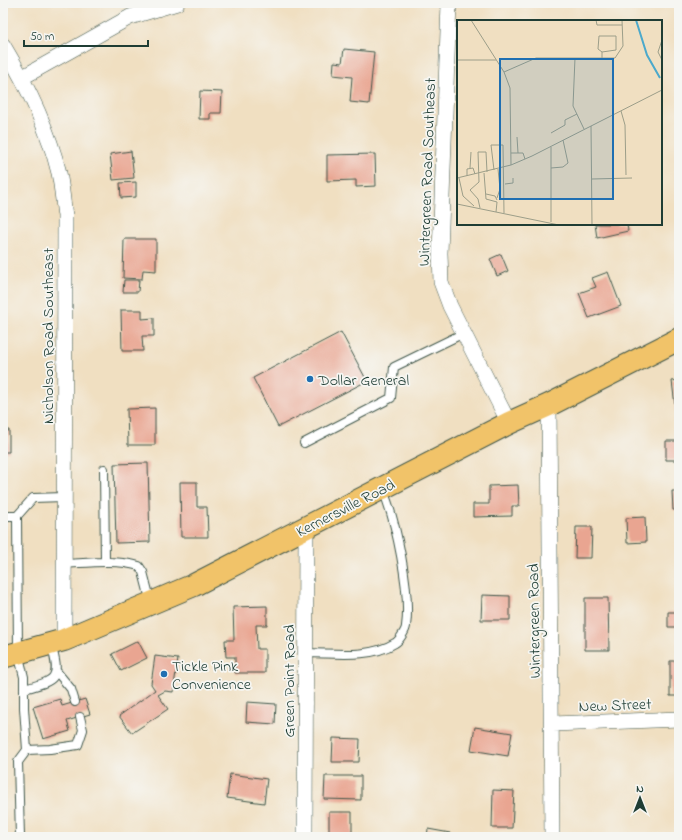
<svg xmlns="http://www.w3.org/2000/svg" width="682" height="840" font-family="'Indie Flower',sans-serif">
<style>
.building{fill:#e9a591}
.lines{fill:none;stroke-linecap:round;stroke-linejoin:round}
.lane-casing{stroke:#3e5549;stroke-width:10}
.street-casing{stroke:#3e5549;stroke-width:16}
.primary-casing{stroke:#3e5549;stroke-width:24}
.lane{stroke:#fff;stroke-width:8}
.street{stroke:#fff;stroke-width:15}
.primary{stroke:#f1c369;stroke-width:22}
.poi-dot{fill:#1f6fb2;stroke:#f6f6f2;stroke-width:1.5}
.labels{text-anchor:middle;stroke-width:3.5;stroke-linejoin:round;paint-order:stroke}
.street-label{font-size:16px;fill:#1f3d34;stroke:#f6f6f2}
.poi-label{font-size:16px;fill:#1f3d34;stroke:#f6f6f2;text-anchor:start}
.inset-river{fill:none;stroke:#4ca9cb;stroke-width:2}
.inset-road{fill:none;stroke:#9c9e89;stroke-width:1}
.view{fill:#1f6fb2;fill-opacity:0.15;stroke:#1f6fb2;stroke-width:2}
.inset-edge{fill:none;stroke:#1f3d34;stroke-width:2}
</style>
<rect width="100%" height="100%" fill="#f6f6f2"/>
<filter id="ink" filterUnits="userSpaceOnUse"><feTurbulence type="fractalNoise" baseFrequency=".025" numOctaves="2"/><feDisplacementMap in="SourceGraphic" scale="8" xChannelSelector="R" yChannelSelector="G"/><feConvolveMatrix kernelMatrix="1 2 1 2 8 2 1 2 1" color-interpolation-filters="sRGB"/></filter>
<filter id="wash" filterUnits="userSpaceOnUse"><feTurbulence type="fractalNoise" baseFrequency=".012" numOctaves="4" result="noise"/><feDisplacementMap in="SourceGraphic" scale="16" xChannelSelector="R" yChannelSelector="G"/><feGaussianBlur stdDeviation="0.9" result="paint"/><feColorMatrix in="noise" values="0 0 0 0 0 0 0 0 0 0 0 0 0 0 0 0 0 1.4 0 .05"/><feComposite in="paint" operator="in"/></filter>
<g filter="url(#wash)">
<rect width="100%" height="100%" fill="#f0dfc1"/>
<g id="blocks">
<path class="building" d="M 344,49 L 374,52 L 369,104 L 350,102 L 352,77 L 333,75 L 334,62 L 342,63 Z
M 200,91 L 222,92 L 221,113 L 210,113 L 210,119 L 199,119 Z
M 131,151 L 134,178 L 113,180 L 110,154 Z
M 375,154 L 376,186 L 356,187 L 356,180 L 327,181 L 327,155 Z
M 136,182 L 136,197 L 121,198 L 120,183 Z
M 595,224 L 627,224 L 628,231 L 597,238 Z
M 124,239 L 156,239 L 156,271 L 143,270 L 142,279 L 123,278 Z
M 501,254 L 508,271 L 497,276 L 490,259 Z
M 608,272 L 621,306 L 589,318 L 579,293 L 596,287 L 592,278 Z
M 124,280 L 139,280 L 138,292 L 123,292 Z
M 121,310 L 142,310 L 142,319 L 154,318 L 154,336 L 142,336 L 143,351 L 122,351 Z
M 341,332 L 367,381 L 278,427 L 253,378 Z
M 679,380 L 679,413 L 676,414 L 672,381 Z
M 155,408 L 155,445 L 128,445 L 127,409 Z
M 3,430 L 9,430 L 9,452 L 3,452 Z
M 666,441 L 679,441 L 679,460 L 666,460 Z
M 148,463 L 150,542 L 116,543 L 114,464 Z
M 180,482 L 197,482 L 197,507 L 207,507 L 208,537 L 181,537 Z
M 518,485 L 519,506 L 512,506 L 512,516 L 473,517 L 473,504 L 489,504 L 489,486 Z
M 672,491 L 679,491 L 679,510 L 673,510 Z
M 645,517 L 646,542 L 627,543 L 626,518 Z
M 576,527 L 592,527 L 591,558 L 575,558 Z
M 482,595 L 510,596 L 510,620 L 481,620 Z
M 585,598 L 608,598 L 609,650 L 585,650 Z
M 267,606 L 267,625 L 256,625 L 257,649 L 265,649 L 265,673 L 235,673 L 235,657 L 226,657 L 225,640 L 234,640 L 233,607 Z
M 668,612 L 679,612 L 679,627 L 668,627 Z
M 138,641 L 147,658 L 121,671 L 112,654 Z
M 155,656 L 178,659 L 173,692 L 165,691 L 158,695 L 168,709 L 132,733 L 119,716 L 155,690 L 151,684 Z
M 670,661 L 679,661 L 679,696 L 670,696 Z
M 60,699 L 62,706 L 85,699 L 90,714 L 67,721 L 70,731 L 43,739 L 33,707 Z
M 247,702 L 276,704 L 275,724 L 246,722 Z
M 475,727 L 512,733 L 508,756 L 471,750 Z
M 333,738 L 360,739 L 359,762 L 332,762 Z
M 230,774 L 267,779 L 264,803 L 227,798 Z
M 325,776 L 361,776 L 361,800 L 324,799 Z
M 493,790 L 514,791 L 512,828 L 492,828 Z
M 329,812 L 352,812 L 352,837 L 329,837 Z
M 428,829 L 450,833 L 449,837 L 427,837 Z"/>
</g>
</g>
<g filter="url(#ink)">
<use href="#blocks" fill-opacity="0" stroke="#3e5549" stroke-width="1"/>
<g class="lines">
<defs>
<path id="lane" d="M 304,443 L 391,398 L 394,367 L 464,333
M 104,469 L 105,562
M 3,516 L 17,516 L 18,653 L 24,677 L 24,708 L 27,750 L 18,762 L 20,837
M 17,516 L 33,498 L 64,497
M 64,564 C 88,563 115,559 139,566 L 143,572 L 151,603
M 306,653 C 335,653 369,659 395,643 C 399,641 406,630 406,626 C 411,592 396,520 382,488
M 57,672 L 71,689 L 75,702
M 24,689 C 57,680 61,679 51,644
M 27,750 L 50,749 L 78,745 L 83,730 L 80,717"/>
<path id="street" d="M 449,3 L 440,253 L 441,282 L 450,306 L 509,423
M 3,45 C 27,85 48,128 59,173 C 62,187 63,202 65,216 L 64,640
M 23,77 L 130,17 L 177,3
M 549,405 L 552,837
M 553,724 L 679,719
M 305,837 L 306,526"/>
<path id="primary" d="M 3,657 L 64,640 L 194,585 L 509,423 L 549,405 L 679,339"/>
</defs>
<use href="#lane" class="lane-casing"/>
<use href="#street" class="street-casing"/>
<use href="#primary" class="primary-casing"/>
<use href="#lane" class="lane"/>
<use href="#street" class="street"/>
<use href="#primary" class="primary"/>
</g>
</g>
<g class="poi-dot">
<circle cx="310" cy="379" r="4"/>
<circle cx="164" cy="674" r="4"/>
</g>
<g class="labels">
<g class="street-label">
<text transform="translate(426 172) rotate(-88)" y="6">Wintergreen Road Southeast</text>
<text transform="translate(47 336) rotate(-90)" y="6">Nicholson Road Southeast</text>
<text transform="translate(345 507) rotate(-27)" y="6">Kernersville Road</text>
<text transform="translate(533 621) rotate(-91)" y="6">Wintergreen Road</text>
<text transform="translate(288 681) rotate(-90)" y="6">Green Point Road</text>
<text transform="translate(615 704) rotate(-2)" y="6">New Street</text>
</g>
<g class="poi-label">
<text x="318" y="385">Dollar General</text>
<text x="172" y="671">Tickle Pink<tspan x="172" dy="18">Convenience</tspan></text>
</g>
</g>
<g transform="translate(457 20)">
<rect width="205" height="205" fill="#f0dfc1"/>
<path class="inset-river" d="M 179,0 L 190,35 L 203,58"/>
<path class="inset-road" d="M 14,0 L 47,52 L 53,68 L 54,145M 139,0 L 140,5 L 165,5M 205,20 L 201,32 L 205,40M 118,38 L 116,86 L 127,109M 145,39 L 145,32 L 141,29 L 142,16 L 159,16 L 159,30 L 145,32M 0,40 L 39,40M 47,52 L 79,38 L 158,38 L 166,26 L 165,0M 164,91 L 168,105 L 169,155M 134,106 L 135,205M 94,113 L 108,105 L 108,100 L 120,94M 60,117 L 61,133M 54,133 L 66,133 L 68,139M 13,148 L 14,132M 94,148 L 106,147 L 111,143 L 106,120M 37,150 L 34,125 L 46,125 L 47,193M 27,153 L 29,179 L 40,182 L 39,192M 10,156 L 10,149 L 16,148 L 18,154M 0,158 L 54,145 L 75,136 L 205,70M 2,158 L 6,176 L 17,186M 135,159 L 175,158M 48,164 L 56,163 L 56,158M 29,174 L 38,176 L 40,180M 40,178 L 43,169 L 41,149M 0,184 L 102,205M 23,188 L 21,179 L 13,170 L 22,162 L 21,132 L 29,132 L 30,152M 94,202 L 94,127"/>
<path class="view" d="M 43,39 L 156,39 L 156,179 L 43,179 Z"/>
<rect width="205" height="205" class="inset-edge"/>
</g>
<rect width="682" height="840" fill="none" stroke="#f6f6f2" stroke-width="16"/>
<g transform="translate(640 798)" stroke="#f6f6f2" stroke-width="3" paint-order="stroke">
<path d="M0-3L7 15L0 10L-7 15Z" fill="#1f3d34"/>
<text y="-6" font-size="11" font-weight="bold" text-anchor="middle" fill="#1f3d34">N</text>
</g>
<path d="M24 40v6h124v-6" fill="none" stroke="#1f3d34" stroke-width="2"/>
<text x="30" y="40" font-size="12" fill="#1f3d34" stroke="#f6f6f2" stroke-width="3" paint-order="stroke">50 m</text>
</svg>
